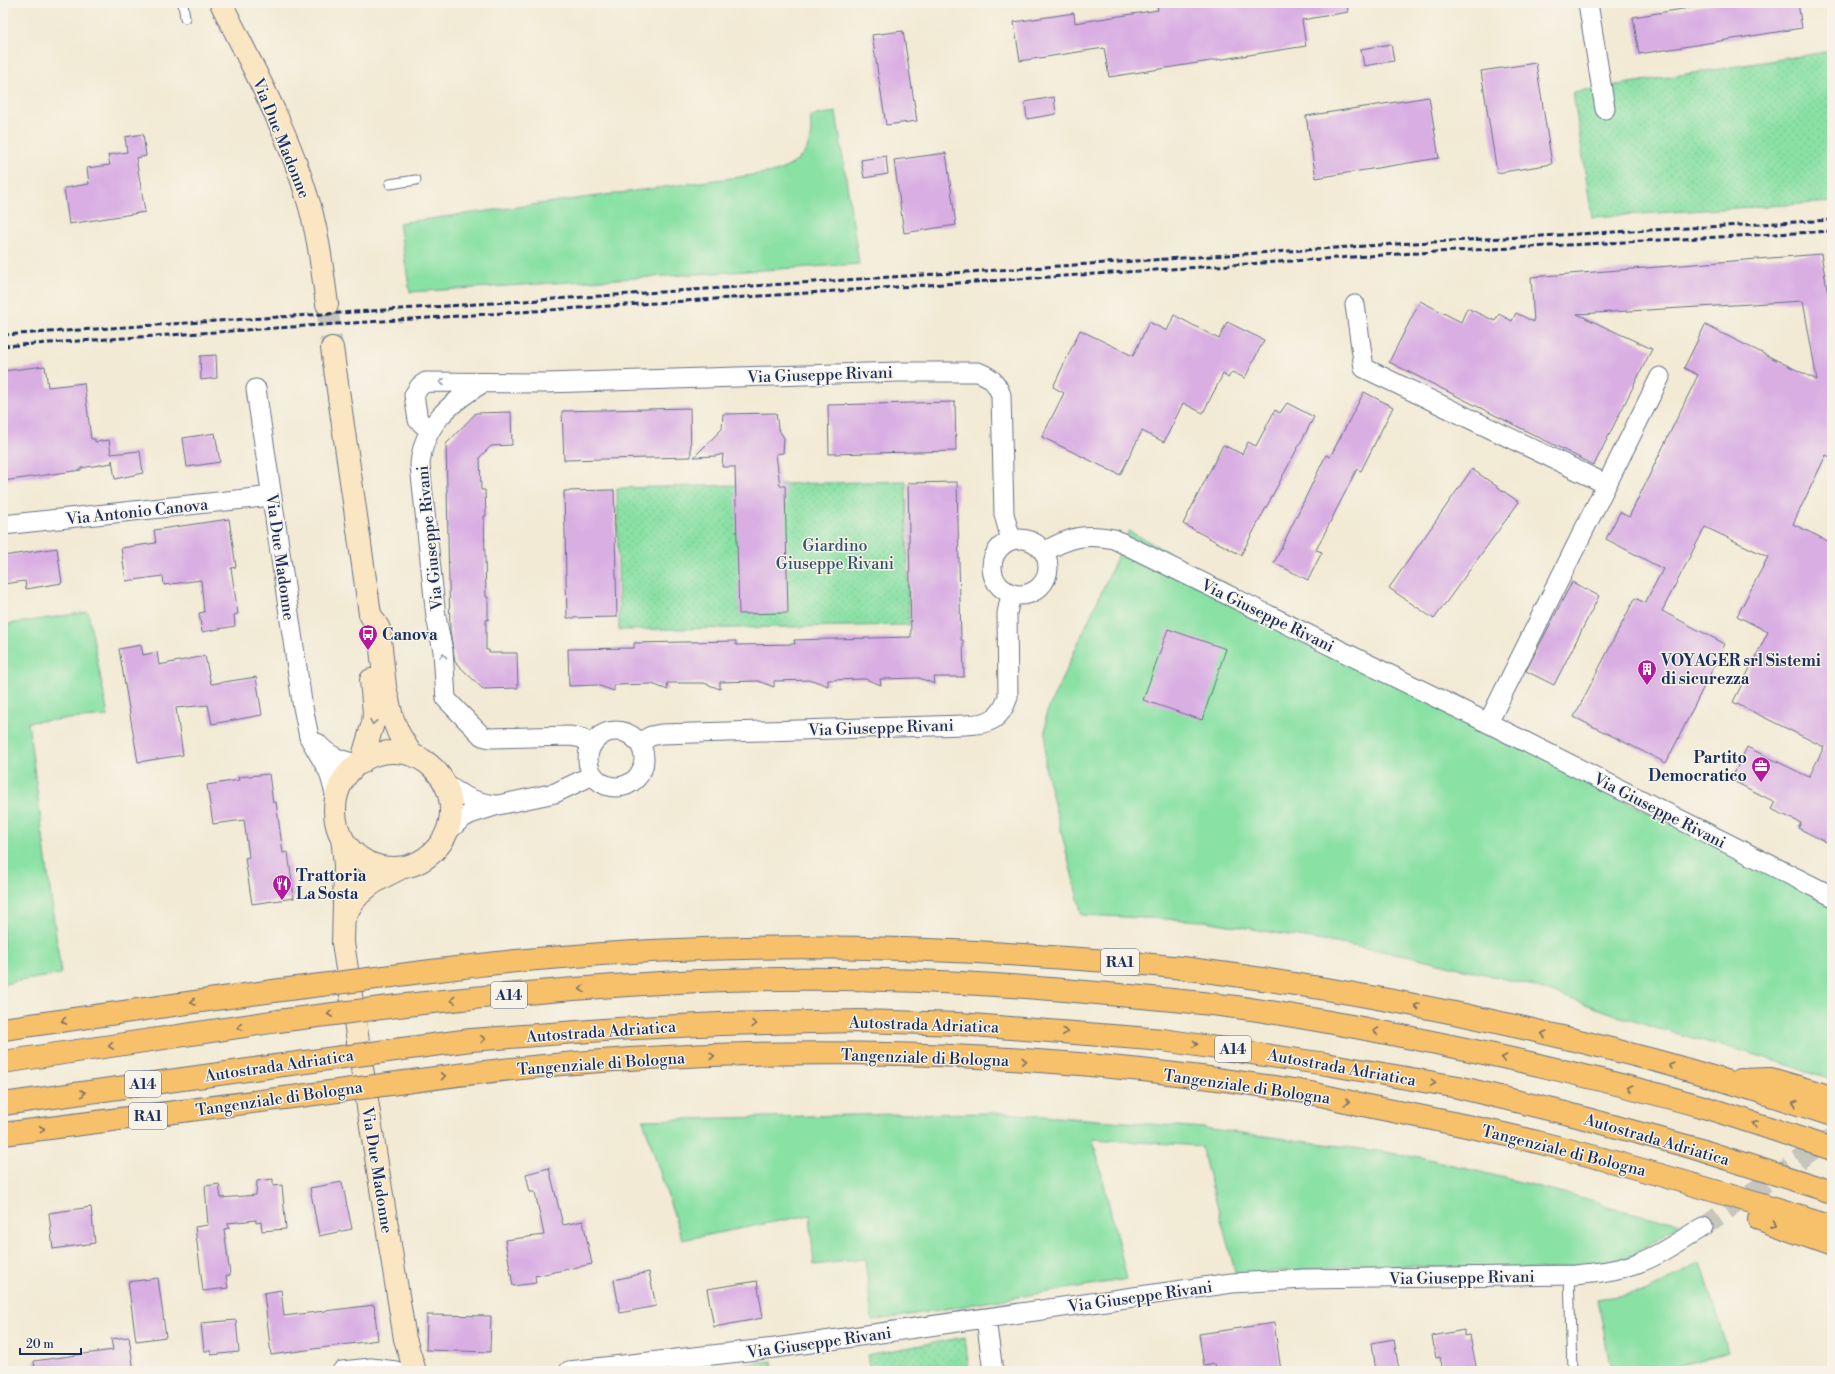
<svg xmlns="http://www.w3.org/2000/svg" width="1835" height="1374" font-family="'Libre Bodoni',serif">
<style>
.grass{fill:#8ae1a4;stroke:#528881}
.park{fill:url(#park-dots);stroke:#528881}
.building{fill:#d9afe3}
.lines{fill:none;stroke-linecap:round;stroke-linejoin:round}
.street-tunnel{stroke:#c7c5bc;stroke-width:19;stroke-dasharray:19 10;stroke-linecap:butt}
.secondary-tunnel{stroke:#c7c5bc;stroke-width:22;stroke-dasharray:22 11;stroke-linecap:butt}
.lane-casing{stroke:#667087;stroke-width:11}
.street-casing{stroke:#667087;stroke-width:21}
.secondary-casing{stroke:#667087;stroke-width:24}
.highway-casing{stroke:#667087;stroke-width:24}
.lane{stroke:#fff;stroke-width:9}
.street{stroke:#fff;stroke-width:19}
.secondary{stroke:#fbe6c4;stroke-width:22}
.highway{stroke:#f6c16b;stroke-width:22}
.rail{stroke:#1b2f5e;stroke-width:3;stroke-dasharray:6 3;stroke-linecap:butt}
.highway-bridge-casing{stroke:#667087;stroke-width:24;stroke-linecap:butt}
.highway-bridge{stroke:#f6c16b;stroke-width:22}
.oneway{stroke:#8d97ae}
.oneway2{stroke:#8b8a91}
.oneway3{stroke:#7e7164}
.labels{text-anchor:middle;stroke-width:3;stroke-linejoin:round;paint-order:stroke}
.shield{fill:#f7f3e8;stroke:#5d6a87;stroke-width:1}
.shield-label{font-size:15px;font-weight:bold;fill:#1b2f5e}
.street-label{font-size:16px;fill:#1b2f5e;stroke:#f7f3e8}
.park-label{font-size:16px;fill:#31536c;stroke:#f7f3e8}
.poi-label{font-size:16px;font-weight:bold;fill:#1b2f5e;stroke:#f7f3e8;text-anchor:start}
</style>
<defs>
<pattern id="park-dots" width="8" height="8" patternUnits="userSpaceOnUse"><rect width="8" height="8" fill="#8ae1a4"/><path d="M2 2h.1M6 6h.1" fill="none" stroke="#76c190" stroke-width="1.8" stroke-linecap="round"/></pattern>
</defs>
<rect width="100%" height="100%" fill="#f7f3e8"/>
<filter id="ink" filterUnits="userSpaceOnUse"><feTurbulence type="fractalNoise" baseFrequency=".025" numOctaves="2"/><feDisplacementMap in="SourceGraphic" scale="8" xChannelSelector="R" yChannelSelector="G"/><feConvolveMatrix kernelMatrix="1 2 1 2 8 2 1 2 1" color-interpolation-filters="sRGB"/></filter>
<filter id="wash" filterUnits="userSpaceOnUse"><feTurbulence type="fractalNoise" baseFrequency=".012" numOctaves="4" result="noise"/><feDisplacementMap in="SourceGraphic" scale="16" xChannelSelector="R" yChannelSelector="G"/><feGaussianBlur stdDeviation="0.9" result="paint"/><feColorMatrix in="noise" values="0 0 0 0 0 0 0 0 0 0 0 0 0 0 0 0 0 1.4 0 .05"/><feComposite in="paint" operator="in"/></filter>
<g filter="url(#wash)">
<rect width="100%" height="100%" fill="#f2ead4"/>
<path class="grass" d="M 836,112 L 859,264 L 410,292 L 399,223 L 775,172 C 804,162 814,147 810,116 Z
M 1129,531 L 1597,787 L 1832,904 L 1832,1079 L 1756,1055 L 1648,1026 L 1534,986 L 1406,955 L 1205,921 L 1082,915 L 1045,767 L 1046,714 Z
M 88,612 L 108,716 L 28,722 L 61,974 L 3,984 L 3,625 Z
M 1004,1113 L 1204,1128 L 1421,1157 L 1595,1201 L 1607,1207 L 1681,1224 L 1624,1260 L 1549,1270 L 1362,1265 L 1236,1275 L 1201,1146 L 1093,1139 L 1127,1279 L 872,1321 L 865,1259 L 814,1265 L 810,1215 L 682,1240 L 643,1120 L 895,1114 Z
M 1700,1263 L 1728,1352 L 1660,1371 L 1611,1371 L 1598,1299 L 1645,1292 Z"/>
<path class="park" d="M 1832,51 L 1832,202 L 1592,217 L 1573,92 Z
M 906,481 L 909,625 L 619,630 L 617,488 Z
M 965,1337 L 969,1371 L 870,1371 L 867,1355 Z
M 772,1361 L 773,1371 L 730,1371 L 730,1366 Z"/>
<g id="blocks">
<path class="building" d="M 1157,3 L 1347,3 L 1348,12 L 1302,20 L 1306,46 L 1109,77 L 1104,48 L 1020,61 L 1014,22 L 1074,13 L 1075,23 L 1158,10 Z
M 1720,3 L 1798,3 L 1802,28 L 1639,54 L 1633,17 Z
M 903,31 L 917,121 L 886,125 L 872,35 Z
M 1391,44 L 1394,61 L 1364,66 L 1361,49 Z
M 1536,63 L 1552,164 L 1497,173 L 1481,71 Z
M 1054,97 L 1056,114 L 1027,119 L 1025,102 Z
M 1429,97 L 1439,158 L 1316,178 L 1306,116 Z
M 143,134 L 146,156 L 136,158 L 145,212 L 69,224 L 64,188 L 89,184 L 87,168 L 110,165 L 108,155 L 127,152 L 125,137 Z
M 946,153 L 956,225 L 904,233 L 894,160 Z
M 886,156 L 888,174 L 864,178 L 861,160 Z
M 1821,254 L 1832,317 L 1832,458 L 1826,455 L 1793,524 L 1832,543 L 1832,845 L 1798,828 L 1801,823 L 1771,809 L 1775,802 L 1731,780 L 1747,747 L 1809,777 L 1824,747 L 1733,702 L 1768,632 L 1737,616 L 1768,557 L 1705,527 L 1662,611 L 1725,644 L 1666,763 L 1574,717 L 1635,598 L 1645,603 L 1663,569 L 1606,539 L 1620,512 L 1629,517 L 1698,375 L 1684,368 L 1705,325 L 1817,380 L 1803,301 L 1577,314 L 1652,349 L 1594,465 L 1389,362 L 1420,301 L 1461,322 L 1467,308 L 1495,321 L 1499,314 L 1512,321 L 1516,313 L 1534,322 L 1531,277 Z
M 1174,315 L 1219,339 L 1227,322 L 1264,340 L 1245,378 L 1232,372 L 1228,378 L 1223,374 L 1203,413 L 1183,403 L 1164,442 L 1142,431 L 1120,475 L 1042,437 L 1064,393 L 1053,387 L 1080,330 L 1133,356 L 1149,322 L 1167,331 Z
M 216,355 L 217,378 L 201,380 L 200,356 Z
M 45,366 L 48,387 L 84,383 L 91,439 L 95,439 L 95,442 L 109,440 L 111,454 L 140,451 L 143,473 L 115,479 L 112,460 L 112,463 L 81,468 L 81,470 L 3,481 L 3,371 Z
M 1364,392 L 1393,407 L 1361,471 L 1357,469 L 1316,550 L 1322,552 L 1308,580 L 1274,563 L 1326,455 L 1330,457 Z
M 955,402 L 956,451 L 829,454 L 828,405 Z
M 1287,403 L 1314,417 L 1241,555 L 1183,524 L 1223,445 L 1242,454 L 1248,442 L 1256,446 L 1275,410 L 1280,413 Z
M 690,408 L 691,457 L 564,460 L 562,411 Z
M 511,412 L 512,445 L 491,446 L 480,457 L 481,490 L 485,490 L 486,516 L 484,516 L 486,597 L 488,597 L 488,620 L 486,620 L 486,650 L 489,650 L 489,653 L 517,653 L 518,688 L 483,689 L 455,662 L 450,630 L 446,444 L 476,413 Z
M 776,413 L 778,428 L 784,438 L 783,453 L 776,454 L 780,486 L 785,486 L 788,613 L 739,614 L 735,467 L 722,467 L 723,454 L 716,456 L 694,457 L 722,429 L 723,414 Z
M 215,433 L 220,462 L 187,467 L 183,438 Z
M 1472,469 L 1519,502 L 1434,619 L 1389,588 Z
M 957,482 L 961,640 L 963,640 L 964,677 L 934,677 L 935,684 L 919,678 L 880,679 L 881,685 L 865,679 L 828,680 L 828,686 L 812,680 L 774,681 L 774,687 L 758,681 L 720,682 L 720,689 L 704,683 L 667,683 L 668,690 L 652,684 L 614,685 L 614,691 L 597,685 L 569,686 L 568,649 L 634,648 L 634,643 L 736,641 L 736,645 L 795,644 L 794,640 L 911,637 L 908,483 Z
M 614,490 L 617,617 L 567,618 L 564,491 Z
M 229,519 L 236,567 L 231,568 L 238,614 L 234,615 L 235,626 L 202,632 L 199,613 L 204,612 L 201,580 L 164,585 L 163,576 L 126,581 L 121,548 L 156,543 L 154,530 Z
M 57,548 L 62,583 L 26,589 L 25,581 L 3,584 L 3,556 Z
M 1572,582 L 1599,596 L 1554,685 L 1526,671 Z
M 1168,629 L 1226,649 L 1202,720 L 1143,700 Z
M 141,645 L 143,655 L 157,652 L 159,665 L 205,656 L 211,684 L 256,677 L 262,715 L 212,724 L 208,705 L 176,708 L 183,755 L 138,762 L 119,649 Z
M 269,774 L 273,803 L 276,802 L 283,853 L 288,852 L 294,898 L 252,904 L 245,858 L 249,857 L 244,820 L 213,824 L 207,785 L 239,780 L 238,777 Z
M 549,1168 L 563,1225 L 583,1221 L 592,1264 L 535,1276 L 536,1283 L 513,1286 L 505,1240 L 544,1235 L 535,1192 L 530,1192 L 526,1174 Z
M 273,1179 L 273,1186 L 282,1185 L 286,1229 L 262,1231 L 261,1222 L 256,1223 L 256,1220 L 228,1223 L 229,1228 L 224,1229 L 230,1275 L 226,1276 L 228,1288 L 203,1291 L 195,1227 L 208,1225 L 205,1186 L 219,1184 L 221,1198 L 256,1195 L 257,1181 Z
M 342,1182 L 352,1229 L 319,1236 L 310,1188 Z
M 91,1207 L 95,1243 L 53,1249 L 49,1213 Z
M 649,1272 L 656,1306 L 620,1313 L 614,1280 Z
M 158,1278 L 166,1337 L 136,1341 L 128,1282 Z
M 757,1281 L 763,1318 L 714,1327 L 707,1289 Z
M 281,1290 L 284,1316 L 374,1305 L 378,1340 L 271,1355 L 264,1293 Z
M 427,1315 L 491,1316 L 490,1352 L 426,1350 Z
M 236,1320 L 239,1352 L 211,1355 L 211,1351 L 204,1351 L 201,1323 Z
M 1274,1323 L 1281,1371 L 1216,1371 L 1215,1364 L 1204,1366 L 1199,1334 Z
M 1464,1330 L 1464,1336 L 1470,1335 L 1477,1371 L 1443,1371 L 1440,1357 L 1436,1358 L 1432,1336 Z
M 129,1337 L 134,1371 L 35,1371 L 34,1361 L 113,1350 L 111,1339 Z
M 1394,1339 L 1399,1371 L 1376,1371 L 1372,1343 Z"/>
</g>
</g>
<g filter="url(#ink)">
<use href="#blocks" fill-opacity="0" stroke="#667087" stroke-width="1"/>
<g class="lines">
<path class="street-tunnel" d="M 1703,1227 L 1832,1137"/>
<path class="secondary-tunnel" d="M 327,304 L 332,348"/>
<defs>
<path id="lane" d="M 183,3 L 185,18
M 390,184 L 416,180
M 1569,1275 L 1572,1371"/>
<path id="street" d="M 1588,3 L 1605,109
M 1355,305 L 1364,368 L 1606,484
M 481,384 C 449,404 423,425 420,465 L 436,617 L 443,651 L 446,699 L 482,736 L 490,738 L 570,736 L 581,738 L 592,744
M 256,389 L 302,702 L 309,737 L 329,772 L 336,797
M 429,430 L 418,420 L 414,395 L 420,386 L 426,382 L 546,383 L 898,372 L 978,372 C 991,377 996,382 1001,395 L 1004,514 L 1011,540
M 3,525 L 272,496
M992 567a28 28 0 1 1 56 0a28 28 0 1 1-56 0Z
M 1044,552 C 1069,537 1086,533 1114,539 L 1488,723 L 1832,896
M 1488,723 L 1660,377
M588 759a28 28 0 1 1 56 0a28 28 0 1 1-56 0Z
M 317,743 C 328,756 341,761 358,764
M 639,743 L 651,736 L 661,734 L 965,725 C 988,724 1000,721 1008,697 L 1007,613 L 1011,595
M 444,783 C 462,796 473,802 495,805
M 445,834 L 461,819 L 470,814 L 498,805 L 555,793 L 593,775
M 986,1319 L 993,1371
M 342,1371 L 371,1368 L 396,1371
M 569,1371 L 775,1348 L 1232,1283 L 1304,1279 L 1574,1275 C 1595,1273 1615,1271 1635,1264 C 1659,1256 1681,1240 1703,1227"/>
<path id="secondary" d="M 221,3 C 252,66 287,129 307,197 C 318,231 322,268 327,304
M 332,348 L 370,614 L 379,629 L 385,687 L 392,717 L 399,734 L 411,754
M335 810a58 58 0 1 1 116 0a58 58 0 1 1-116 0Z
M 361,763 L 373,723 L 374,713 L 371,680
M 342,837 L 345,865 L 343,943 L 370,1120 L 405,1339 L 415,1371
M 345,917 C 354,892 376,880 399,869"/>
<path id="highway" d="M 392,976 C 440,970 489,963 537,959 C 703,944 870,944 1036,956 C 1084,959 1133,962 1182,968 C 1342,988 1501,1019 1657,1061 C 1716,1077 1774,1096 1832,1115
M 397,1006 C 506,994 615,984 725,980 C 856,976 988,982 1119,995 C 1165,999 1211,1003 1257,1010 C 1348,1024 1440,1043 1530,1063 C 1589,1077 1649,1091 1707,1108 C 1749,1121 1790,1135 1832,1149
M 3,1029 L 273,991
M 402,1049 L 471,1040 L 617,1029 L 720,1024 L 859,1021 L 960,1024 L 1163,1040 L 1326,1064 L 1458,1087 L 1569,1114 L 1694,1148 L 1832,1192
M 3,1062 L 278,1021
M 1740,1080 L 1771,1079 L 1832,1097
M 405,1082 C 701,1040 1016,1044 1311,1093 C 1330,1097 1349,1102 1368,1106 C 1427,1118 1487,1129 1545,1144 C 1642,1168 1737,1197 1832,1227
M 3,1104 L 283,1065
M 3,1134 L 292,1097
M 1759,1219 L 1832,1245"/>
</defs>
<use href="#lane" class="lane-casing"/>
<use href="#street" class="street-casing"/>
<use href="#secondary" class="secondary-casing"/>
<use href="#highway" class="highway-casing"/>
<use href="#lane" class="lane"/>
<use href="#street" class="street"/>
<use href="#secondary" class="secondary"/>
<use href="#highway" class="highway"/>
<path class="rail" d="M 3,335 L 1396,244 L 1832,220
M 3,346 L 1398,254 L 1832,231"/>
<defs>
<path id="highway-bridge" d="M 273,991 L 392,976
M 278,1021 L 397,1006
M 283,1065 L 402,1049
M 292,1097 L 405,1082"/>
</defs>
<use href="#highway-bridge" class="highway-bridge-casing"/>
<use href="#highway-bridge" class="highway-bridge"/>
</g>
<defs><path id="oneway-chevron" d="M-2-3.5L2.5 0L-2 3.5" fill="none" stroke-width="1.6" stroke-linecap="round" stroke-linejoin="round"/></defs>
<g class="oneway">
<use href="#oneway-chevron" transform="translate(442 382) rotate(180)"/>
<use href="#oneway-chevron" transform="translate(443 656) rotate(-94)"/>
</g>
<use class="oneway2" href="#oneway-chevron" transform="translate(373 722) rotate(99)"/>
<g class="oneway3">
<use href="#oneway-chevron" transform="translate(582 989) rotate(175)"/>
<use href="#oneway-chevron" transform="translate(453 1000) rotate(174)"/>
<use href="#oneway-chevron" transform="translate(193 1002) rotate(172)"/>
<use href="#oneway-chevron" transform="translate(1417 1006) rotate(-168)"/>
<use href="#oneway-chevron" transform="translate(330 1014) rotate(172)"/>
<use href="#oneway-chevron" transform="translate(64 1021) rotate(172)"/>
<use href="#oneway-chevron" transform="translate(754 1024) rotate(-1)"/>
<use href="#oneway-chevron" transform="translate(240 1027) rotate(171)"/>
<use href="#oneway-chevron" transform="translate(1376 1031) rotate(-169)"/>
<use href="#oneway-chevron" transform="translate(1065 1032) rotate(5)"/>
<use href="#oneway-chevron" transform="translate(1544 1034) rotate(-167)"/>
<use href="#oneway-chevron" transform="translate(483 1039) rotate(-5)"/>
<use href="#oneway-chevron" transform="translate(1195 1044) rotate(8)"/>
<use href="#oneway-chevron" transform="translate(111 1046) rotate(172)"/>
<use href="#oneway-chevron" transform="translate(712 1056) rotate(-2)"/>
<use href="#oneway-chevron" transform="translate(1504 1058) rotate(-167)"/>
<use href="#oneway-chevron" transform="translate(1024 1061) rotate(3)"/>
<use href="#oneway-chevron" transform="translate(1671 1065) rotate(-164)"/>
<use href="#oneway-chevron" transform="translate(443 1076) rotate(-8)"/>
<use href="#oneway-chevron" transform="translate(1433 1083) rotate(10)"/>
<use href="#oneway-chevron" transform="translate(1630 1088) rotate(-166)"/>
<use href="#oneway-chevron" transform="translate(83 1093) rotate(-8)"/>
<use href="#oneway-chevron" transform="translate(1347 1102) rotate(13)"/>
<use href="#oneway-chevron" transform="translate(1795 1103) rotate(-162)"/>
<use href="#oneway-chevron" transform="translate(1755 1124) rotate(-162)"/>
<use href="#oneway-chevron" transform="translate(42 1129) rotate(-7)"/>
<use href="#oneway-chevron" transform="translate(1774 1224) rotate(20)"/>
</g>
</g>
<defs>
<symbol id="bus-pin" viewBox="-11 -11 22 30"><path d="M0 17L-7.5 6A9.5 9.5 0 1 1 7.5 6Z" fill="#b5179e" stroke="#f7f3e8"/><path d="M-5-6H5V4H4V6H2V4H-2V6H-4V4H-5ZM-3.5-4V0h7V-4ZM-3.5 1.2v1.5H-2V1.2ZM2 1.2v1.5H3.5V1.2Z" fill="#fff"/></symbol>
<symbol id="building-pin" viewBox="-11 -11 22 30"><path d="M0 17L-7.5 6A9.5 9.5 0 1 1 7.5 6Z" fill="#b5179e" stroke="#f7f3e8"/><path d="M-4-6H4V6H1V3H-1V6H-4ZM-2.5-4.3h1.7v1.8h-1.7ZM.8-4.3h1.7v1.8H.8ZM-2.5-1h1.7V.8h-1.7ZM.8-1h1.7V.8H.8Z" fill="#fff"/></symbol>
<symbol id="office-pin" viewBox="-11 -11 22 30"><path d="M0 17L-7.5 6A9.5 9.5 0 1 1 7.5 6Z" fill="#b5179e" stroke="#f7f3e8"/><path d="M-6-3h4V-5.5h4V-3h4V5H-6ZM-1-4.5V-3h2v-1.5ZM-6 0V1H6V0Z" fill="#fff"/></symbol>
<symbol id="restaurant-pin" viewBox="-11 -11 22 30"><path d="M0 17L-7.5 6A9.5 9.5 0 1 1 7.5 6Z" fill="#b5179e" stroke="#f7f3e8"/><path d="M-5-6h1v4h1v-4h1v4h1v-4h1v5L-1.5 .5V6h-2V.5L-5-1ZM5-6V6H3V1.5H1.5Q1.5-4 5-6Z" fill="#fff"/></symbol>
</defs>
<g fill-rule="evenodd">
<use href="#bus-pin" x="357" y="623" width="22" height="30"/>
<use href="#building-pin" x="1636" y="658" width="22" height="30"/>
<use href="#office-pin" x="1750" y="755" width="22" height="30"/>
<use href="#restaurant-pin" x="271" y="873" width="22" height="30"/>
</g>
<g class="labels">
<g class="shield">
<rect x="1101" y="949" width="38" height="26" rx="3"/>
<rect x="491" y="982" width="36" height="26" rx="3"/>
<rect x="1215" y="1036" width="36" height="26" rx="3"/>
<rect x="125" y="1071" width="36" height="26" rx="3"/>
<rect x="129" y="1103" width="38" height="26" rx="3"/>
</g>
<g class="shield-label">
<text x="1120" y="967">RA1</text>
<text x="509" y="1000">A14</text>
<text x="1233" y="1054">A14</text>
<text x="143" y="1089">A14</text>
<text x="148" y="1121">RA1</text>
</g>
<g class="street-label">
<text transform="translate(282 138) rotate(68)" y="6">Via Due Madonne</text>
<text transform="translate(820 374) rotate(-2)" y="6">Via Giuseppe Rivani</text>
<text transform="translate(137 511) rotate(-6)" y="6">Via Antonio Canova</text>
<text transform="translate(429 538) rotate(-96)" y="6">Via Giuseppe Rivani</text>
<text transform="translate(281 557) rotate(82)" y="6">Via Due Madonne</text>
<text transform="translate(1268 615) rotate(26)" y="6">Via Giuseppe Rivani</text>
<text transform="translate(881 727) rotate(-2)" y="6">Via Giuseppe Rivani</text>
<text transform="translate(1660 810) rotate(27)" y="6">Via Giuseppe Rivani</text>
<text transform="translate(924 1024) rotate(2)" y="6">Autostrada Adriatica</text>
<text transform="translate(601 1031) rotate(-4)" y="6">Autostrada Adriatica</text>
<text transform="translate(925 1057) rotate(2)" y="6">Tangenziale di Bologna</text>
<text transform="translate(601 1063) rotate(-4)" y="6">Tangenziale di Bologna</text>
<text transform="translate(279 1065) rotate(-8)" y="6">Autostrada Adriatica</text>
<text transform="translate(1342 1067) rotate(10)" y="6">Autostrada Adriatica</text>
<text transform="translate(1247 1086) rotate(8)" y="6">Tangenziale di Bologna</text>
<text transform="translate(279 1098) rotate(-8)" y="6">Tangenziale di Bologna</text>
<text transform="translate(1657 1139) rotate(16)" y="6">Autostrada Adriatica</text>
<text transform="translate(1564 1150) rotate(14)" y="6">Tangenziale di Bologna</text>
<text transform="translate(378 1170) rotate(81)" y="6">Via Due Madonne</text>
<text transform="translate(1462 1277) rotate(-1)" y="6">Via Giuseppe Rivani</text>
<text transform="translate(1140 1296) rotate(-8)" y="6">Via Giuseppe Rivani</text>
<text transform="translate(819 1342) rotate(-8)" y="6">Via Giuseppe Rivani</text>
</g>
<g class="park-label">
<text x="835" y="551">Giardino<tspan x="835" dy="18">Giuseppe Rivani</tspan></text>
</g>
<g class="poi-label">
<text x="382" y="640">Canova</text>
<text x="1661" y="666">VOYAGER srl Sistemi<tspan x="1661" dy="18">di sicurezza</tspan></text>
<text x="1747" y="763" text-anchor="end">Partito<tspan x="1747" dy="18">Democratico</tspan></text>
<text x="296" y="881">Trattoria<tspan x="296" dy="18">La Sosta</tspan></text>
</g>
</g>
<rect width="1835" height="1374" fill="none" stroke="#f7f3e8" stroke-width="16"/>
<path d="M20 1348v6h61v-6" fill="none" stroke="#1b2f5e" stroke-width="2"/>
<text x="26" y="1348" font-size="12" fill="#1b2f5e" stroke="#f7f3e8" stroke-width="3" paint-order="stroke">20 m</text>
</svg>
